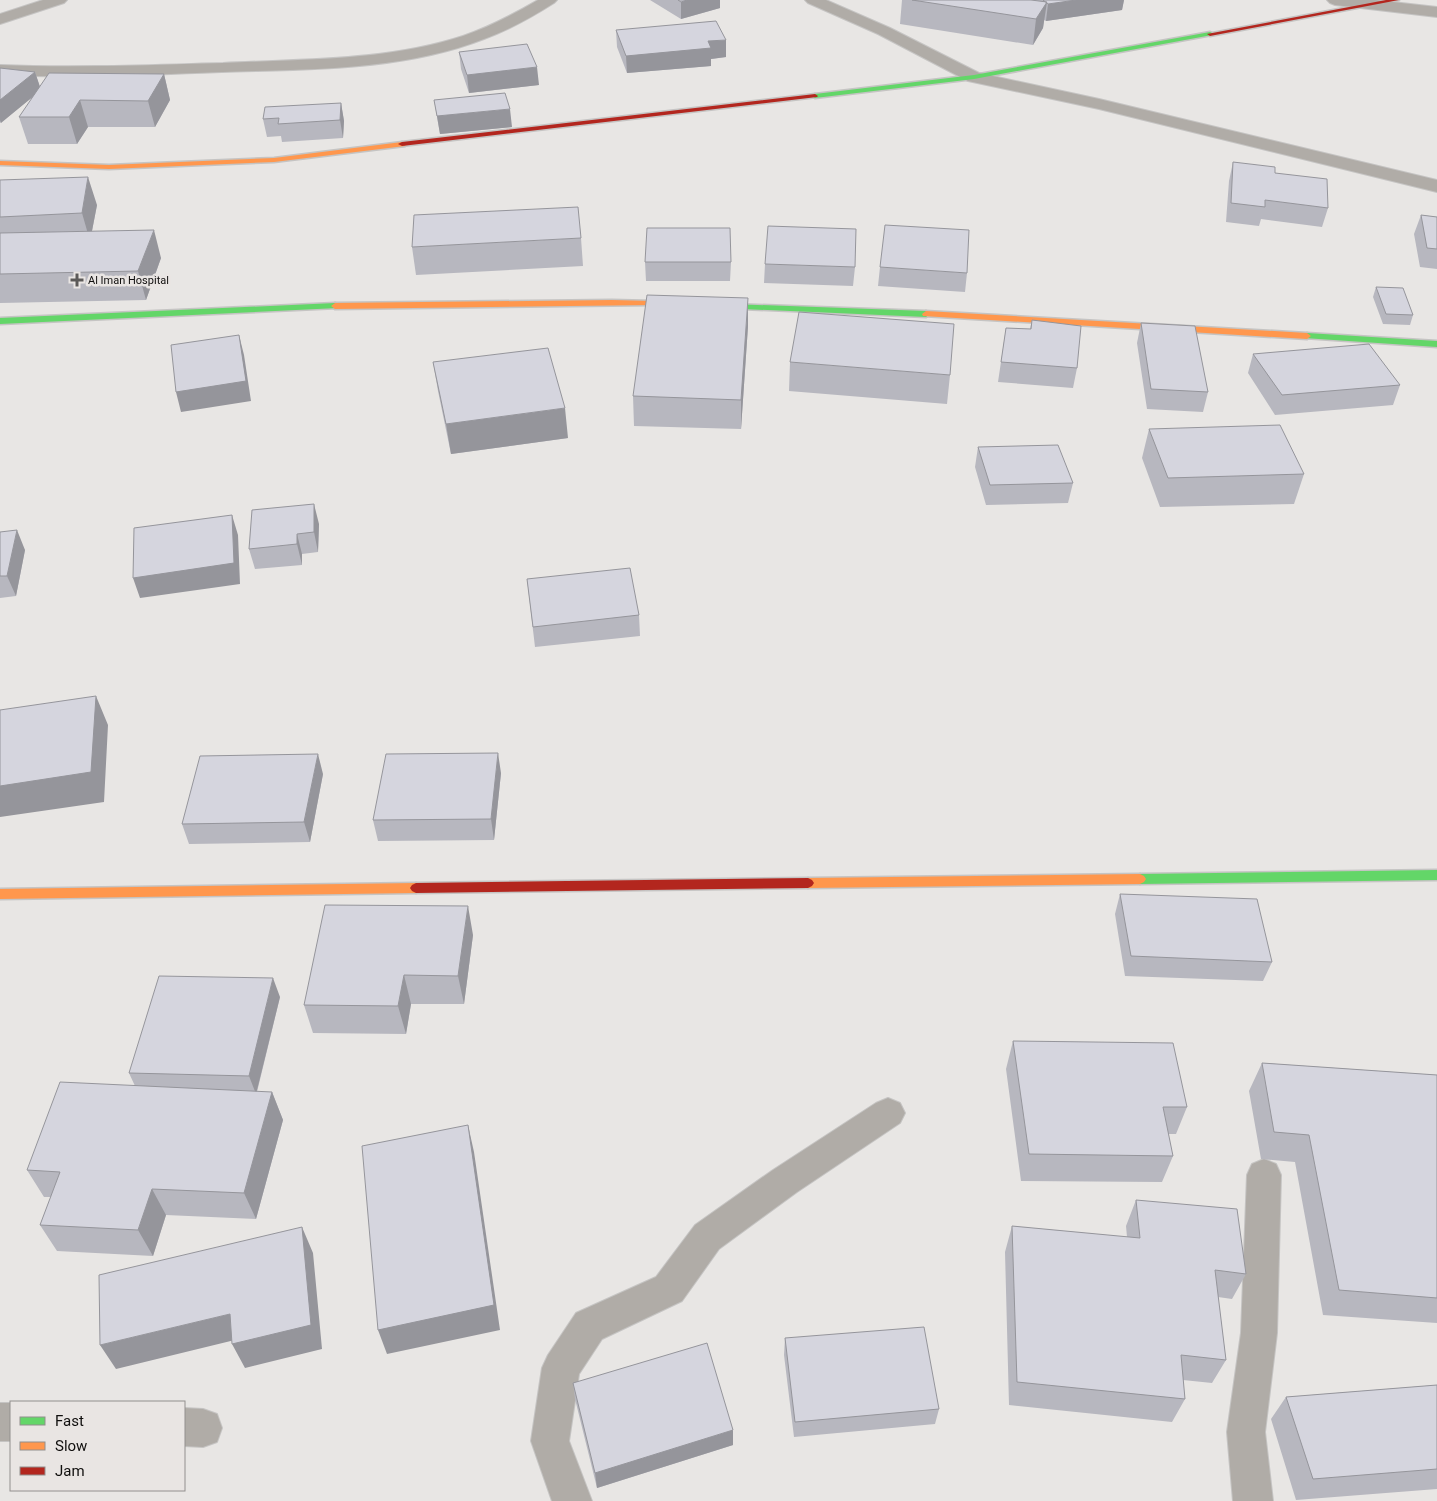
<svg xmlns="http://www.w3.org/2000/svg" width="1437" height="1501" font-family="Roboto,sans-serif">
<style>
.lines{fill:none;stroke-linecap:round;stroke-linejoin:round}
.street-casing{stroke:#c5c4c3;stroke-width:2}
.fast-casing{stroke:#c5c4c3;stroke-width:3}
.slow-casing{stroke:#c5c4c3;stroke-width:3}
.jam-casing{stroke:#c5c4c3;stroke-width:3}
.street{fill:#b0aca7;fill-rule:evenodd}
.fast{fill:#63d668;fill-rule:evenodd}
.slow{fill:#ff974d;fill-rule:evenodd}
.jam{fill:#b3261e;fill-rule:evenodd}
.wall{fill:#b7b7bf}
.shaded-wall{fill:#95959b}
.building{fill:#d5d5de;stroke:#95959b}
.poi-dot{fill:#5c5a59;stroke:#e9e5e3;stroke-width:2}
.labels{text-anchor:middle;stroke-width:5;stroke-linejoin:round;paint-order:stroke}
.far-poi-label{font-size:11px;fill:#100f0e;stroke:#e9e5e3;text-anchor:start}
</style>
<rect width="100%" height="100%" fill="#e8e6e4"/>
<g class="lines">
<defs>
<path id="street" d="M 43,0 L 67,0 L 64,3 L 0,24 L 0,14 Z
M 538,0 L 557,0 L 554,3 C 532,17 509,30 484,39 C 402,71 309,69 223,72 C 148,75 74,78 0,75 L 0,65 C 74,68 149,65 223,63 C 302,59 387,61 463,36 C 489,27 514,14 538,0 Z
M 805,0 L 826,0 L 890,28 L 979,73 L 1099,99 L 1437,180 L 1437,192 L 1099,109 L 968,81 L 878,34 L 808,3 Z
M 1327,0 L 1375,0 L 1437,7 L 1437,17 L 1335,5 L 1330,3 Z
M 888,1098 L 900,1103 L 905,1113 L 900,1123 L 797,1192 L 719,1249 L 682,1301 L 602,1339 L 579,1374 L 569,1441 L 592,1501 L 552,1501 L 531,1441 L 542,1368 L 548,1355 L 576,1313 L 656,1277 L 695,1225 L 773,1170 L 876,1103 Z
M 1264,1159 L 1276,1164 L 1281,1175 L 1277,1333 L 1265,1432 L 1273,1501 L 1233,1501 L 1227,1432 L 1241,1333 L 1247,1175 L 1252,1164 Z
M 0,1403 L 11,1403 L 11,1441 L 0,1441 Z
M 184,1408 L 203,1409 L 217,1414 L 222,1428 L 217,1442 L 203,1447 L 184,1446 Z"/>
<path id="fast" d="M 1210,32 L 1212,33 L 1212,35 L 974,79 L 815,98 L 812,96 L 815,94 L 974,75 Z
M 650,301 L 926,311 L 930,314 L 926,317 L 653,305 L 650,305 Z
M 335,303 L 338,304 L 338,308 L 0,324 L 0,318 Z
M 1307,333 L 1437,341 L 1437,347 L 1304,338 L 1303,336 Z
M 1437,870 L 1437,880 L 1140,884 L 1136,882 L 1134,879 L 1136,876 L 1140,874 Z"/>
<path id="slow" d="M 402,142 L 406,144 L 405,146 L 274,162 L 109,169 L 0,165 L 0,161 L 109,165 L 274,158 Z
M 612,300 L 653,301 L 657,303 L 653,305 L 335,309 L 331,306 L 335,303 Z
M 926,311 L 1307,333 L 1311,336 L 1307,339 L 923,316 L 922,314 Z
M 1140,874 L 1144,876 L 1146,879 L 1144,882 L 1140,884 L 808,888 L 804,886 L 802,883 L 804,880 L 808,878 Z
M 416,883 L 420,885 L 422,888 L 420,891 L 416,893 L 0,899 L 0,889 Z"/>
<path id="jam" d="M 1386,0 L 1399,0 L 1210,36 L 1207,34 Z
M 815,94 L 818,96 L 817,97 L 402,146 L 398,144 L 402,142 Z
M 808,878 L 812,880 L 814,883 L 812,886 L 808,888 L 416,893 L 412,891 L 410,888 L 412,885 L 416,883 Z"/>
</defs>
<use href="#street" class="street-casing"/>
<use href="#fast" class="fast-casing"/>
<use href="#slow" class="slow-casing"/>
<use href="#jam" class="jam-casing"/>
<use href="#street" class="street"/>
<use href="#fast" class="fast"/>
<use href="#slow" class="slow"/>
<use href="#jam" class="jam"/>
</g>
<path class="wall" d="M 650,0 L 720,0 L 720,8 L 681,19 Z
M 902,0 L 1124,0 L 1122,10 L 1046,21 L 1044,20 L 1043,28 L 1033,45 L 900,24 Z
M 616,30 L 726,57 L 711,59 L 711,66 L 627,73 L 617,47 Z
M 459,52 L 539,85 L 469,93 L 461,69 Z
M 0,68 L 35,72 L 40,87 L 164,74 L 170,100 L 155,127 L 88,127 L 77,144 L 28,144 L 19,117 L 34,96 L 0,123 Z
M 434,100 L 512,127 L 440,134 Z
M 341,103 L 344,121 L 343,138 L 282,142 L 281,136 L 267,137 L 263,119 Z
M 1233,162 L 1275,173 L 1328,208 L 1322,227 L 1261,219 L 1259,226 L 1226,222 L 1229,181 Z
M 0,180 L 97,205 L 92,231 L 161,258 L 146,300 L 0,303 Z
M 1421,215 L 1437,217 L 1437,269 L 1420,267 L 1414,234 Z
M 581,238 L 583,266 L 416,275 L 412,247 Z
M 645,262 L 731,262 L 730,281 L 646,281 Z
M 765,264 L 855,267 L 853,286 L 764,283 Z
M 880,267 L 967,273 L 965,292 L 878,286 Z
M 1376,287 L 1413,315 L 1410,325 L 1383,324 L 1373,297 Z
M 1032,320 L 1077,368 L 1073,388 L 998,382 L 1006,328 L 1030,329 Z
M 1141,323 L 1208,392 L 1203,412 L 1147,409 L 1137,343 Z
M 748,326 L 741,429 L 634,426 L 633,396 Z
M 1253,354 L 1400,385 L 1393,405 L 1275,415 L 1248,373 Z
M 433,362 L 568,438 L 451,454 L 438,391 Z
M 790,362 L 950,375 L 947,404 L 789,391 Z
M 1149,429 L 1304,474 L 1294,504 L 1160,507 L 1142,458 Z
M 978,447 L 1073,483 L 1068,503 L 986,505 L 975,467 Z
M 319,524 L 318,552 L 302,554 L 302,565 L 255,569 L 249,549 Z
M 0,532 L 25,550 L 16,596 L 0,598 Z
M 527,579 L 639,615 L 640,636 L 535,647 Z
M 501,773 L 494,840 L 378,841 L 373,820 Z
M 323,774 L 310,842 L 189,844 L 182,824 Z
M 1120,894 L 1272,962 L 1263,981 L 1125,976 L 1115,914 Z
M 473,935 L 464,1004 L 411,1004 L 406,1034 L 313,1033 L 304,1005 Z
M 280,997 L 257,1092 L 272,1092 L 283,1120 L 256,1219 L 166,1215 L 153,1256 L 57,1251 L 40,1225 L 51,1197 L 44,1197 L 27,1170 L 135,1086 L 129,1073 Z
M 1013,1041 L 1187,1107 L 1176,1134 L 1168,1134 L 1173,1156 L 1162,1182 L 1021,1181 L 1006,1069 Z
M 1262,1063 L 1437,1075 L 1437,1323 L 1323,1315 L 1295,1162 L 1261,1159 L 1249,1091 Z
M 1136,1200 L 1246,1274 L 1232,1299 L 1218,1297 L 1226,1360 L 1212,1383 L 1183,1380 L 1185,1399 L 1172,1422 L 1009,1405 L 1005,1252 L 1012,1226 L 1127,1237 L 1126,1226 Z
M 785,1338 L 939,1409 L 935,1424 L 794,1437 L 784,1355 Z
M 573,1383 L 733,1445 L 597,1488 L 575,1399 Z
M 1437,1385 L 1437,1489 L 1296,1500 L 1271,1419 L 1286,1397 Z"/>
<path class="shaded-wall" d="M 687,0 L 720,0 L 720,8 L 681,19 L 681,2 Z
M 1076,0 L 1124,0 L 1122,10 L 1046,21 L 1048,4 Z
M 1047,2 L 1043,28 L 1033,45 L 1036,19 Z
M 726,40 L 726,57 L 711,59 L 711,66 L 627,73 L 626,56 L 708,41 Z
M 537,67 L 539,85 L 469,93 L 467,75 Z
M 35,72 L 41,90 L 1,123 L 0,120 L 0,100 Z
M 164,74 L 170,100 L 155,127 L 148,101 Z
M 80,100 L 88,127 L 77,144 L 69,117 Z
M 341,103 L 344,121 L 343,138 L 340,120 Z
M 510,109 L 512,127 L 440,134 L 437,116 Z
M 88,177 L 97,205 L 90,241 L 82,213 Z
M 154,230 L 161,258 L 146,300 L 138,271 Z
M 748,298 L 748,326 L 741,429 L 741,400 Z
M 239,335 L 244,355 L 251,401 L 181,412 L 176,392 Z
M 565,408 L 568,438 L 451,454 L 446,424 Z
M 314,504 L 319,524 L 318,552 L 314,532 Z
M 232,515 L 238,535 L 240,584 L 140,598 L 133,578 Z
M 17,530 L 25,550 L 16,596 L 7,576 Z
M 297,534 L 302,554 L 302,565 L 297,544 Z
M 96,696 L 108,725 L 104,802 L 0,817 L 0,786 Z
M 498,753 L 501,773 L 494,840 L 491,819 Z
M 318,754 L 323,774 L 310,842 L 304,822 Z
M 468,906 L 473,935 L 464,1004 L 458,976 Z
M 404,975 L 411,1004 L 406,1034 L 398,1006 Z
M 273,978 L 280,997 L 256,1094 L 249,1076 Z
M 272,1092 L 283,1120 L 256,1219 L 244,1193 Z
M 468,1125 L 474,1152 L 500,1330 L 387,1354 L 378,1330 Z
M 152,1189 L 166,1215 L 153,1256 L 138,1230 Z
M 302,1227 L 313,1253 L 322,1349 L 245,1368 L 232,1344 Z
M 230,1314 L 243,1338 L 116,1369 L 100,1345 Z
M 733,1430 L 733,1445 L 597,1488 L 595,1473 Z"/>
<path class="building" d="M 678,0 L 687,0 L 681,2 Z
M 912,0 L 1031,0 L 1047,2 L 1036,19 Z
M 1043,0 L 1076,0 L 1048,4 Z
M 716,21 L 726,40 L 708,41 L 711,48 L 626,56 L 616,30 Z
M 527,44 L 537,67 L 467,75 L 459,52 Z
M 0,68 L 35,72 L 0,100 Z
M 49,73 L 164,74 L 148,101 L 80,100 L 69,117 L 19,117 Z
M 505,93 L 510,109 L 437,116 L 434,100 Z
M 341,103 L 340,120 L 278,124 L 279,118 L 263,119 L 265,107 Z
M 1233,162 L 1275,167 L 1275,173 L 1327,179 L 1328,208 L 1265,200 L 1265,207 L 1231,203 Z
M 88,177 L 82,213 L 0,217 L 0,180 Z
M 578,207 L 581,238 L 412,247 L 414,215 Z
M 1421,215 L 1437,217 L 1437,249 L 1427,248 Z
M 885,225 L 969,230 L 967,273 L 880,267 Z
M 768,226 L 856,229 L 855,267 L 765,264 Z
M 647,228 L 730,228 L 731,262 L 645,262 Z
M 154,230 L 138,271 L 0,274 L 0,233 Z
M 1376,287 L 1403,288 L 1413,315 L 1386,314 Z
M 647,295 L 748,298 L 741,400 L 633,396 Z
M 799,312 L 954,324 L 950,375 L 790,362 Z
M 1032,320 L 1081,326 L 1077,368 L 1001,362 L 1006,328 L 1031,329 Z
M 1141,323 L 1195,326 L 1208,392 L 1151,389 Z
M 239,335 L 246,381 L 176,392 L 171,345 Z
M 1369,344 L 1400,385 L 1282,395 L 1253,354 Z
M 548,348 L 565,408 L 446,424 L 433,362 Z
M 1280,425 L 1304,474 L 1168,478 L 1149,429 Z
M 1058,445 L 1073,483 L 990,485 L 978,447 Z
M 314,504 L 314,532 L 297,534 L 297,544 L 249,549 L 252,510 Z
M 232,515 L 234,563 L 133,578 L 134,528 Z
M 17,530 L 7,576 L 0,576 L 0,532 Z
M 630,568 L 639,615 L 533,627 L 527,579 Z
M 96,696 L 91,772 L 0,786 L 0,710 Z
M 498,753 L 491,819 L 373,820 L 386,754 Z
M 318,754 L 304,822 L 182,824 L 200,756 Z
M 1120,894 L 1257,899 L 1272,962 L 1131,956 Z
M 325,905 L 468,906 L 458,976 L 404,975 L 398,1006 L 304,1005 Z
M 159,976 L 273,978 L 249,1076 L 129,1073 Z
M 1013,1041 L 1173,1043 L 1187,1107 L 1163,1107 L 1173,1156 L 1029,1154 Z
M 1262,1063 L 1437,1075 L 1437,1298 L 1339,1290 L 1309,1135 L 1274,1132 Z
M 60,1082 L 272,1092 L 244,1193 L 152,1189 L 138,1230 L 40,1225 L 60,1172 L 27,1170 Z
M 468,1125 L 494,1305 L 378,1330 L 362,1146 Z
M 1136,1200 L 1237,1209 L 1246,1274 L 1215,1270 L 1226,1360 L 1181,1355 L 1185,1399 L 1017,1382 L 1012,1226 L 1140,1238 Z
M 302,1227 L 311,1325 L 232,1344 L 230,1314 L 100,1345 L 99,1275 Z
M 924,1327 L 939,1409 L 795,1422 L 785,1338 Z
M 707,1343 L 733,1430 L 595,1473 L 573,1383 Z
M 1437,1385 L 1437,1469 L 1313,1479 L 1286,1397 Z"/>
<path class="poi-dot" d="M74.5 272.5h5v5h5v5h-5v5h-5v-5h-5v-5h5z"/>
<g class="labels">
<g class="far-poi-label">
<text x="88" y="284">Al Iman Hospital</text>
</g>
</g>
<rect x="10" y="1401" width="175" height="90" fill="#e9e5e3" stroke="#928f8e"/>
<rect x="20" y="1417" width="25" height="8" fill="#63d668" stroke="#928f8e"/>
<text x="55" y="1426" font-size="15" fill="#100f0e">Fast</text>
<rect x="20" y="1442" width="25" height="8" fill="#ff974d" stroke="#928f8e"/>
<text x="55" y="1451" font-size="15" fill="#100f0e">Slow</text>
<rect x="20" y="1467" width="25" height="8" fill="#b3261e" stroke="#928f8e"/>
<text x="55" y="1476" font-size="15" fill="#100f0e">Jam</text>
</svg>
